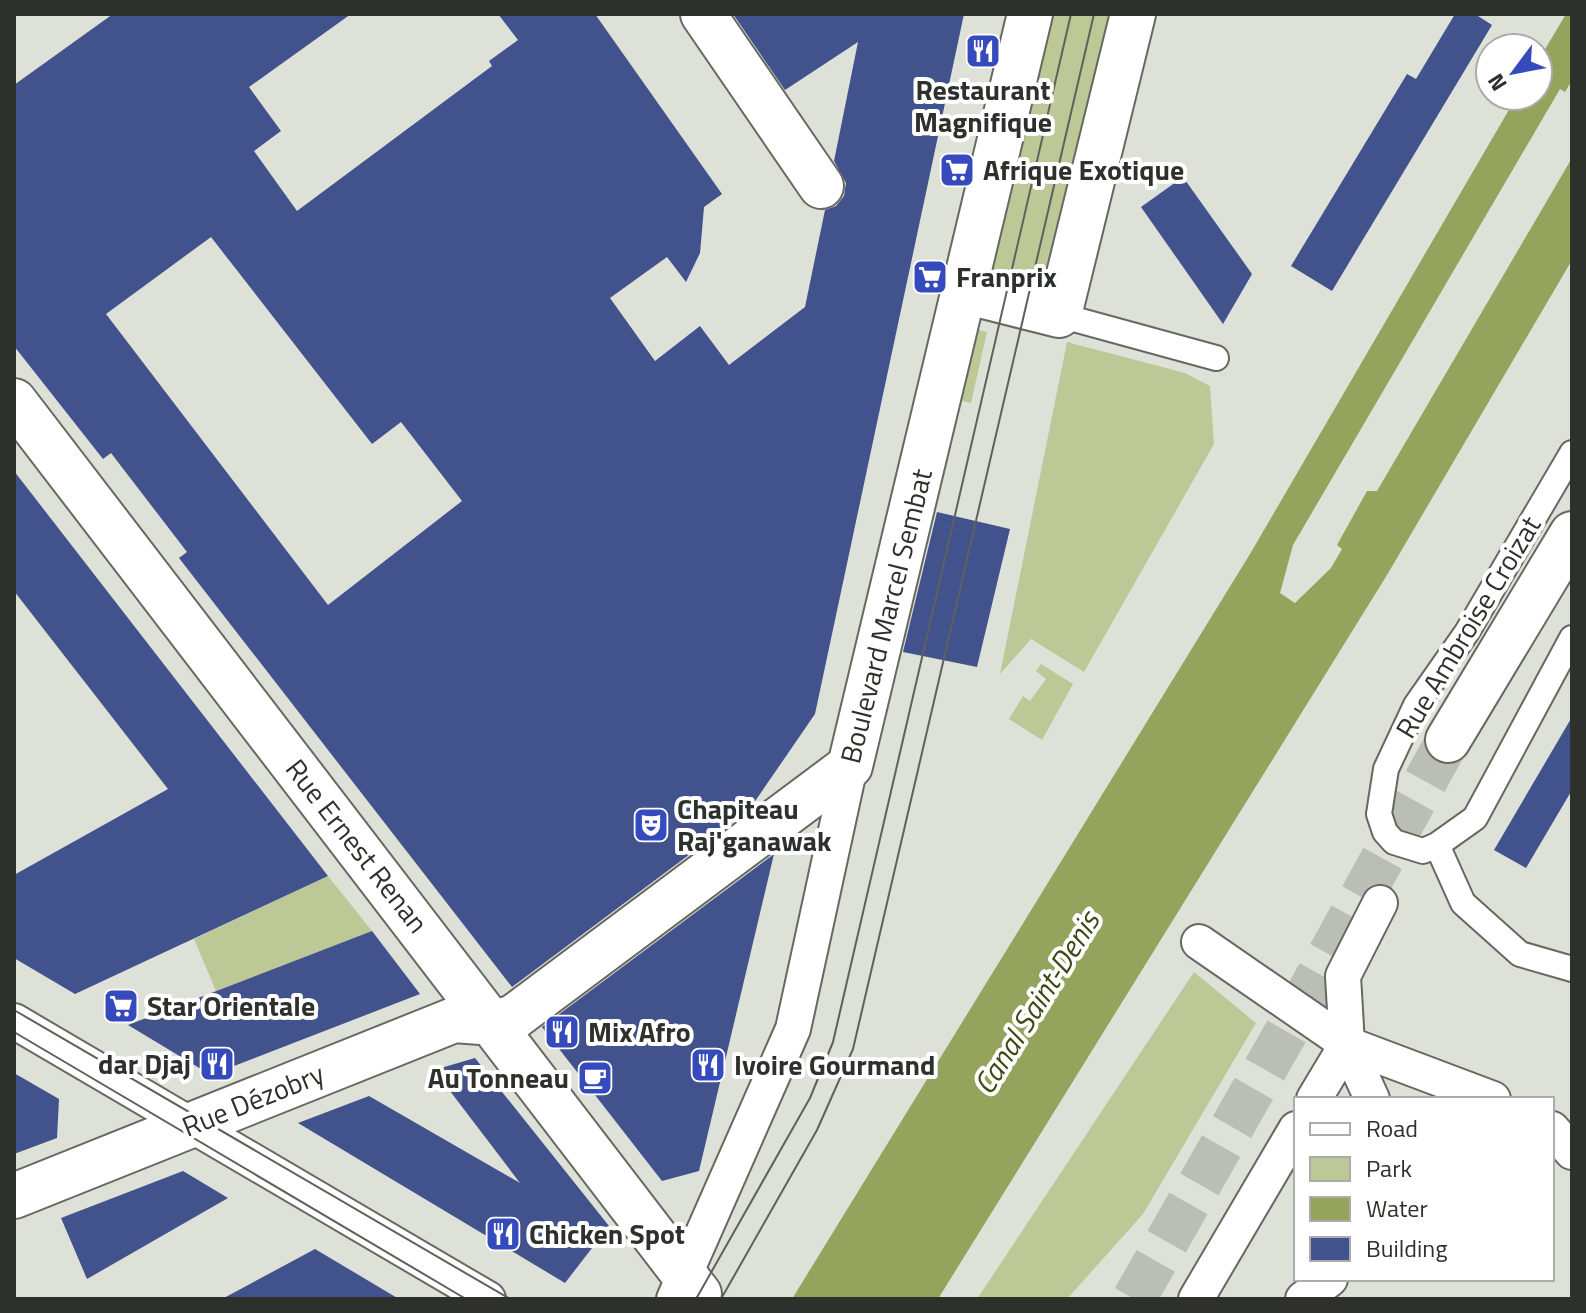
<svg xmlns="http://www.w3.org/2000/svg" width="1586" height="1313" font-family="'Titillium Web',sans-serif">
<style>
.green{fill:#bcc997}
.water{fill:#94a45d}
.building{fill:#41528c;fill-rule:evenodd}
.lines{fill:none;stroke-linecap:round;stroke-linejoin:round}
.secondary-tunnel{stroke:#bbbeb5;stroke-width:44;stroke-dasharray:44 22;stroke-linecap:butt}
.service-casing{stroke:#676960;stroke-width:28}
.pedestrian-casing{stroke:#676960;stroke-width:38}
.minor-casing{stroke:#676960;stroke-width:48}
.secondary-casing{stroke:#676960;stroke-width:48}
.service{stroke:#fff;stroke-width:24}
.pedestrian{stroke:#fff;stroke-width:34}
.minor{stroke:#fff;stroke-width:44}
.secondary{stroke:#fff;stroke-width:44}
.tram{stroke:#5f615c;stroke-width:2}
.labels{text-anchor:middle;stroke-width:8;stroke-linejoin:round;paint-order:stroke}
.poi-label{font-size:28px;font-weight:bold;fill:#2e302c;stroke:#fff;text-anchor:start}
.street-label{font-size:28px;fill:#2e302c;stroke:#fff}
.water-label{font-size:30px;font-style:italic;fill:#3e4813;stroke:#fff}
</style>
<rect width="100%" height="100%" fill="#dee1d7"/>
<path class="green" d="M 1045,14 L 1115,14 L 1051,276 L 1036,285 L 990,271 Z
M 970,328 L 987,332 L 971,403 L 954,399 Z
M 1067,342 L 1185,373 L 1210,386 L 1214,444 L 1084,672 L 1031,639 L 1000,674 Z
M 1041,664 L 1073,684 L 1042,740 L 1009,719 L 1023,696 L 1030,701 L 1046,679 L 1036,671 Z
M 328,876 L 372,931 L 216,991 L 194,939 Z
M 1194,972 L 1256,1023 L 1143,1214 L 1067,1299 L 977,1299 Z"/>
<path class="water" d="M 1566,14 L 1572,14 L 1572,80 L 1565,92 L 1560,89 L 1293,545 L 1280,593 L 1295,603 L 1331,568 L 1342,549 L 1337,545 L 1367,491 L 1377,491 L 1572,158 L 1572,260 L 1387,575 L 938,1299 L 792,1299 L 1250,554 L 1517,96 L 1538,96 L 1538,61 Z"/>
<path class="building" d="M 113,14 L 351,14 L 249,87 L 281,131 L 254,151 L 297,211 L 492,66 L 489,61 L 518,40 L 498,14 L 595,14 L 722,194 L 704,207 L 700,253 L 686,282 L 667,257 L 610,298 L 655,361 L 700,326 L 729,365 L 805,307 L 825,210 L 836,206 L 844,196 L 846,183 L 834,161 L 858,42 L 785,90 L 733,14 L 964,14 L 815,714 L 749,810 L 512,987 L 179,558 L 187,552 L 111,453 L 103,459 L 14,346 L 14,85 ZM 211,237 L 372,444 L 401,422 L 462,501 L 328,605 L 106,314 Z
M 1455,14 L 1475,14 L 1492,25 L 1332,291 L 1291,266 L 1407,74 L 1416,79 Z
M 1183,177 L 1252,274 L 1223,324 L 1141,207 Z
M 14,471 L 328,876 L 75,994 L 14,958 L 14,875 L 168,789 L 14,591 Z
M 937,512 L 1010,529 L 977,667 L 903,652 Z
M 1572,717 L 1572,790 L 1526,868 L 1494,850 Z
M 774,854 L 699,1171 L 662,1181 L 542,1027 Z
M 372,931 L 420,994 L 211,1075 L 128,1025 Z
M 475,1058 L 609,1226 L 565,1283 L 298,1123 L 369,1096 L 520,1183 L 434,1070 Z
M 14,1073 L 59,1099 L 57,1138 L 14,1154 Z
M 183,1171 L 228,1198 L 87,1279 L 61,1218 Z
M 315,1249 L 399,1299 L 222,1299 Z"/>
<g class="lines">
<path class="secondary-tunnel" d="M 1134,1299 L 1305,999 L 1448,740"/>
<defs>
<path id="service" d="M 1059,315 L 1216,358
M 1572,453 L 1467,632 L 1416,705 L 1386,769 L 1379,814 L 1385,832 L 1394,842 L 1423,851 L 1437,845 L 1475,818 L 1572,638
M 1437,845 L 1463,903 L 1520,954 L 1572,969"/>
<path id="pedestrian" d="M 1199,942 L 1347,1044 L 1493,1099
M 14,1021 L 488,1299
M 1314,1099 L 1347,1044
M 1372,1099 L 1347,1044 L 1343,976 L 1380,903
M 1552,1129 L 1572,1152
M 674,1299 L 793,1029 L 850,766
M 1196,1299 L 1296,1129
M 1303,1299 L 1330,1279"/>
<path id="minor" d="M 703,14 L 821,186
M 964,291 L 1059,315 L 1133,14
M 14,401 L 699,1294 L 696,1299
M 14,1196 L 454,1020 L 494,1023 L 514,1017 L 850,766 L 1030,14"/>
<path id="secondary" d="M 1448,740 L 1572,534"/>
</defs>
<use href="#service" class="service-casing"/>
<use href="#pedestrian" class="pedestrian-casing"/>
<use href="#minor" class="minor-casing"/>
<use href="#secondary" class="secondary-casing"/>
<use href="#service" class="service"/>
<use href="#pedestrian" class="pedestrian"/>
<use href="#minor" class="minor"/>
<use href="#secondary" class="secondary"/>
<path class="tram" d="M 14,1010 L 510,1299
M 14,1032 L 466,1299
M 696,1299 L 810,1098 L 833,1042 L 1071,14
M 721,1299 L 817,1130 L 853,1049 L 1094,14"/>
</g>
<defs>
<symbol id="restaurant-square" viewBox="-11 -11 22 22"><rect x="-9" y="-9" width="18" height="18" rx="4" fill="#354bbd" stroke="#fff"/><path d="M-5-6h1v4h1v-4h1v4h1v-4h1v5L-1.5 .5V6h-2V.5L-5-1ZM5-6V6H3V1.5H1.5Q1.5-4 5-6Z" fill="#fff"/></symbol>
<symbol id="supermarket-square" viewBox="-11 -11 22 22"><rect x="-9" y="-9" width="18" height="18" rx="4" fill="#354bbd" stroke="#fff"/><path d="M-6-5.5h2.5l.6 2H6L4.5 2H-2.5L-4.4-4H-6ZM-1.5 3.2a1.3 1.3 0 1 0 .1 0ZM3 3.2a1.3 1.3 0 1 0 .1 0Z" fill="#fff"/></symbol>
<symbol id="theatre-square" viewBox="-11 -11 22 22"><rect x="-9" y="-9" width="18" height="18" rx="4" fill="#354bbd" stroke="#fff"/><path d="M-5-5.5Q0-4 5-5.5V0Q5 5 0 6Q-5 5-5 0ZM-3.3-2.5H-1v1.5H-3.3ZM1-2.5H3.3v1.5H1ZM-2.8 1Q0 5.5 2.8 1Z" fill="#fff"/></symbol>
<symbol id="cafe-square" viewBox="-11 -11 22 22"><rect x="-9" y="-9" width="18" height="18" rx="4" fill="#354bbd" stroke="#fff"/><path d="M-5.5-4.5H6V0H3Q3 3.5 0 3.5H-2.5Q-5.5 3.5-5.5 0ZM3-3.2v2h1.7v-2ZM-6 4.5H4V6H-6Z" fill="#fff"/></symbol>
</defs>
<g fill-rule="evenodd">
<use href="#restaurant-square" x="963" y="31" width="40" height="40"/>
<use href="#supermarket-square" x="937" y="150" width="40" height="40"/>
<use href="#supermarket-square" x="910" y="257" width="40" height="40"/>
<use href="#theatre-square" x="631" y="805" width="40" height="40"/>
<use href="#supermarket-square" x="101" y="986" width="40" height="40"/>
<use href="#restaurant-square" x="542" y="1012" width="40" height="40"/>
<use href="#restaurant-square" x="197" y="1044" width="40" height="40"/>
<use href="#restaurant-square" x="688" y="1045" width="40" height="40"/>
<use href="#cafe-square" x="575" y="1058" width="40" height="40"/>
<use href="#restaurant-square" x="483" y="1214" width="40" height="40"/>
</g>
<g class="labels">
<g class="poi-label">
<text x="983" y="100" text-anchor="middle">Restaurant<tspan x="983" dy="32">Magnifique</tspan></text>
<text x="983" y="180">Afrique Exotique</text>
<text x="956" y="287">Franprix</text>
<text x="677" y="819">Chapiteau<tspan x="677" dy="32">Raj'ganawak</tspan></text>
<text x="147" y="1016">Star Orientale</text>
<text x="588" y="1042">Mix Afro</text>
<text x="191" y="1074" text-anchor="end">dar Djaj</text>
<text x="734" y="1075">Ivoire Gourmand</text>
<text x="569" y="1088" text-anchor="end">Au Tonneau</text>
<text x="529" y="1244">Chicken Spot</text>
</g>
<g class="street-label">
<text transform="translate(886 616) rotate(-76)" y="10">Boulevard Marcel Sembat</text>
<text transform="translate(1468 627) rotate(-59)" y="10">Rue Ambroise Croizat</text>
<text transform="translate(357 846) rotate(52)" y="10">Rue Ernest Renan</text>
<text transform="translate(253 1100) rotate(-22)" y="10">Rue Dézobry</text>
</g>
<g class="water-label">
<text transform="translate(1037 1003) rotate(-58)" y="10">Canal Saint-Denis</text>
</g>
</g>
<rect width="1586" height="1313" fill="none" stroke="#2e302c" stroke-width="32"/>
<rect x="1294" y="1097" width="260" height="184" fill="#ffffff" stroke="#abacab" stroke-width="2"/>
<rect x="1310" y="1123" width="40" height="12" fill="#ffffff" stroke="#abacab" stroke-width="2"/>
<text x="1366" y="1137" font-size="24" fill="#2e302c">Road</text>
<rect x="1310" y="1157" width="40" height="24" fill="#bcc997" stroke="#abacab" stroke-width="2"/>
<text x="1366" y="1177" font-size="24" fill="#2e302c">Park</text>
<rect x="1310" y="1197" width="40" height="24" fill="#94a45d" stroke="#abacab" stroke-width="2"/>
<text x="1366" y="1217" font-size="24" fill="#2e302c">Water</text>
<rect x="1310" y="1237" width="40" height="24" fill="#41528c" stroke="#abacab" stroke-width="2"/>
<text x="1366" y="1257" font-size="24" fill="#2e302c">Building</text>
<g transform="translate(1514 72) rotate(238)"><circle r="38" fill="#ffffff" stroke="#abacab" stroke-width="2"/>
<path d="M0-6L14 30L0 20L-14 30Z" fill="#354bbd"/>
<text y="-12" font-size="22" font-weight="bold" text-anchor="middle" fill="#2e302c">N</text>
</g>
</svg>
